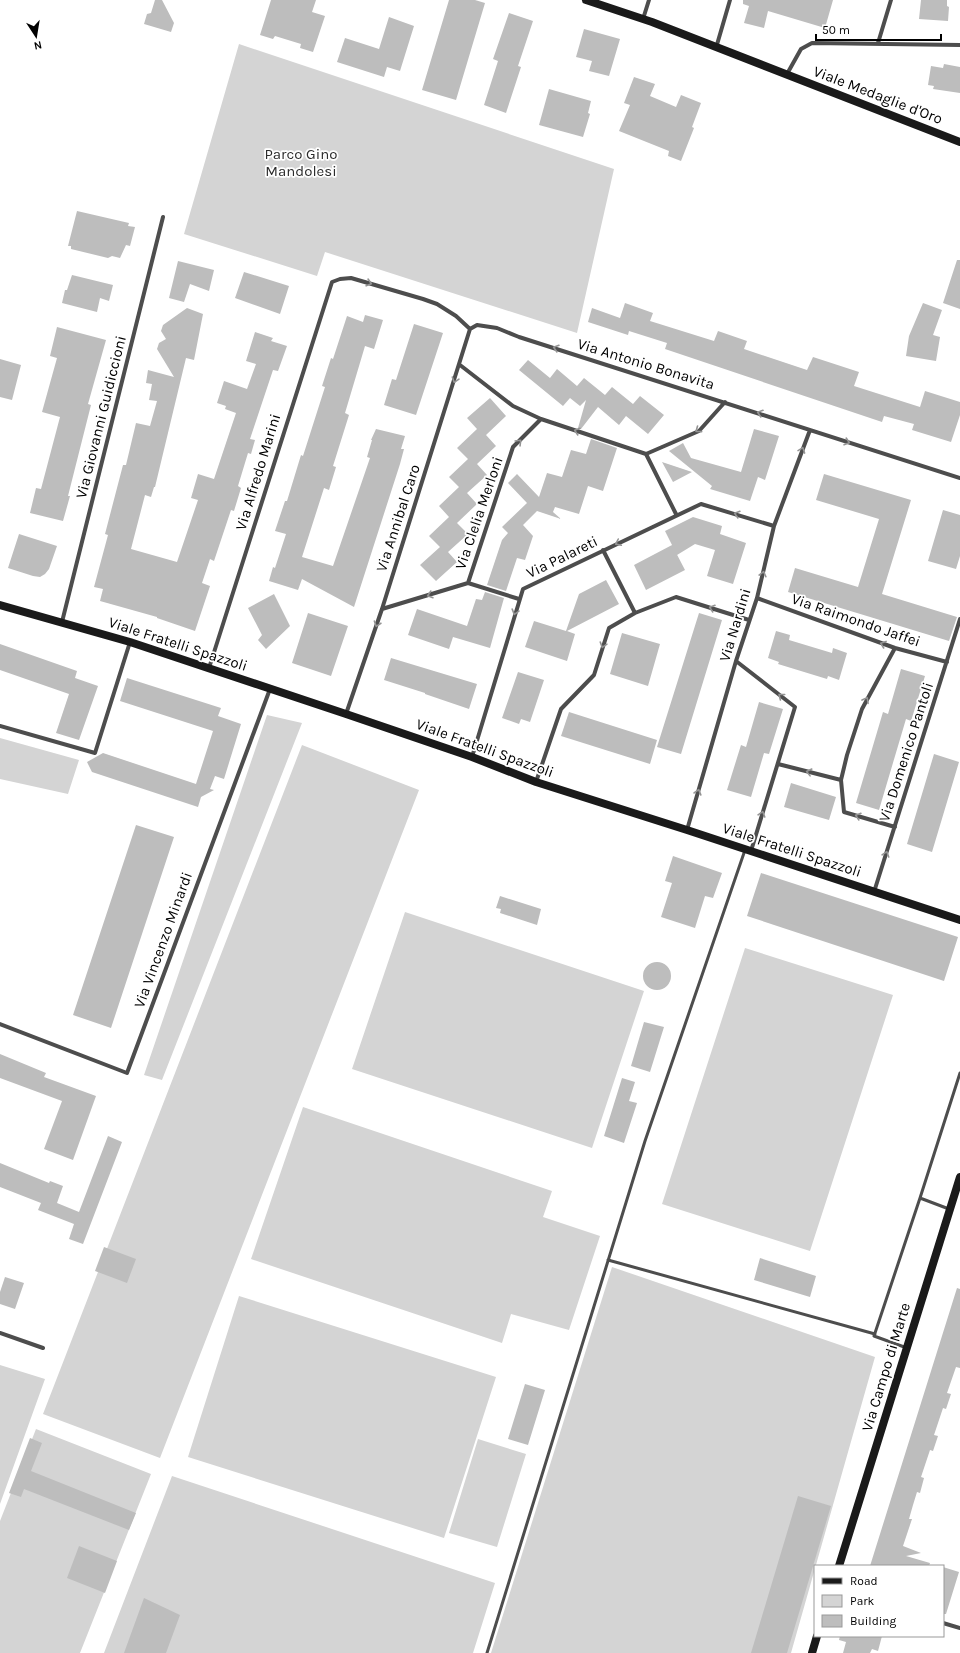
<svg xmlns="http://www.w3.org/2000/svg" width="960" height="1653" font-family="Karla,sans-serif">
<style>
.green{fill:#d4d4d4}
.building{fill:#bdbdbd}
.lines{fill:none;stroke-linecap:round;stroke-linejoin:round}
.lane{stroke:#4d4d4d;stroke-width:3}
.street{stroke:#4d4d4d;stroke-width:4}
.secondary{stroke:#1a1a1a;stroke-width:8}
.oneway{stroke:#949494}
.labels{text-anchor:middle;stroke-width:3.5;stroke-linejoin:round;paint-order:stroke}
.street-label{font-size:15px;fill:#000;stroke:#fff}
.park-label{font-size:15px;fill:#2b2b2b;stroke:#fff}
</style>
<rect width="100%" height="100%" fill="#fff"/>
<path class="green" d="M 239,44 L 614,169 L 577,333 L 325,252 L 317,276 L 184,234 Z
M 267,715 L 302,723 L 162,1080 L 144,1075 Z
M 0,738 L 79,760 L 68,794 L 0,779 Z
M 302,745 L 419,790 L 160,1458 L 43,1414 Z
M 405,912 L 644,991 L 592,1148 L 352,1069 Z
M 745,948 L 893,995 L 810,1251 L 662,1204 Z
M 303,1107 L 552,1191 L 543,1217 L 600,1236 L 569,1330 L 511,1314 L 502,1343 L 251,1259 Z
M 612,1267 L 875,1357 L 791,1653 L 491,1653 Z
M 239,1296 L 496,1377 L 444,1538 L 188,1457 Z
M 0,1365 L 45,1379 L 0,1504 Z
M 36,1429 L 151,1474 L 80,1653 L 0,1653 L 0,1521 Z
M 478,1439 L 526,1454 L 497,1547 L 449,1533 Z
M 172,1476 L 495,1583 L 473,1653 L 104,1653 Z"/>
<path class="building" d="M 155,0 L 162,0 L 174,23 L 171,32 L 144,24 L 147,14 L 151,13 Z
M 271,0 L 316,0 L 312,12 L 325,16 L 313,52 L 300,48 L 301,44 L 275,36 L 273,39 L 260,35 Z
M 449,0 L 475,0 L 485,3 L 456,100 L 422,90 Z
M 743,0 L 833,0 L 825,28 L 768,11 L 764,28 L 744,23 L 749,6 L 743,4 Z
M 921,0 L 947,0 L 947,6 L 949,7 L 948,21 L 919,19 Z
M 509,13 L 533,21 L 518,66 L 521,67 L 506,113 L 484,105 L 498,61 L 493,59 Z
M 389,17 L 414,26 L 400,71 L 387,67 L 384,77 L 337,62 L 345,38 L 379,49 Z
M 584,29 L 620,39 L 609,76 L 589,71 L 592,61 L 576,57 Z
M 944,64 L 960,67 L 960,93 L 933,89 L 934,86 L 928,85 L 931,66 L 943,68 Z
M 634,77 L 655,84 L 650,96 L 676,107 L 681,95 L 701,103 L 692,127 L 694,128 L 681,161 L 668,156 L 669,151 L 619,131 L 630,105 L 624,103 Z
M 549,89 L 591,101 L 588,113 L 590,114 L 583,137 L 539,125 Z
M 77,211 L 129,223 L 128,226 L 135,227 L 130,246 L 126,245 L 120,258 L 112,256 L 108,258 L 71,249 L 71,246 L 68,246 Z
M 957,260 L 960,260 L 960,309 L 943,303 Z
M 178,261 L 214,270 L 209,291 L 190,284 L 184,302 L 169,298 Z
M 244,272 L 289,286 L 280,314 L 235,298 Z
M 72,275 L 113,285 L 109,301 L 100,298 L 97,312 L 62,303 L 65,290 L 67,290 Z
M 625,303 L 653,313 L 650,321 L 714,341 L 718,331 L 747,341 L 744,349 L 807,370 L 813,357 L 859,372 L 854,386 L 920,407 L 925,391 L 960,402 L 960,415 L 951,442 L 912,430 L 914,424 L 884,416 L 882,422 L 665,349 L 667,343 L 629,331 L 628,335 L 588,322 L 592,308 L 620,318 Z
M 923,303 L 942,310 L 933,335 L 940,337 L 936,361 L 906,356 L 909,336 Z
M 187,308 L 203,314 L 194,360 L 186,358 L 155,487 L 154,487 L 151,497 L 145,495 L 131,549 L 177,562 L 198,500 L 191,498 L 198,474 L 214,479 L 236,413 L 225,409 L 226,406 L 217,403 L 224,381 L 247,389 L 256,364 L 246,361 L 255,332 L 273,338 L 271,341 L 287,346 L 278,371 L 273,370 L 250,439 L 255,440 L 251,454 L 248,453 L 238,486 L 241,488 L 234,511 L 231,510 L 214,561 L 210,559 L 202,583 L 210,586 L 195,631 L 157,618 L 157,617 L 100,601 L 103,589 L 94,587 L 108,535 L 105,534 L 123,465 L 126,465 L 136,423 L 150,426 L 157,401 L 149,400 L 152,384 L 146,383 L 148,370 L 174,377 L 157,349 L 159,343 L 166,339 L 161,331 L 163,325 Z
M 365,315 L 383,320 L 374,349 L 365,346 L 345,413 L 349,415 L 333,466 L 336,467 L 329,490 L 324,488 L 302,557 L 333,566 L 370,458 L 367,457 L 372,440 L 371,440 L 376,429 L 405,436 L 401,449 L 404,449 L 400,464 L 354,607 L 302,579 L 298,590 L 269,581 L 273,567 L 275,568 L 286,534 L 275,531 L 285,501 L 287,501 L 301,455 L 303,456 L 325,387 L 322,386 L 331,358 L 333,359 L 347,316 L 363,322 Z
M 414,324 L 443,333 L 416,415 L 384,405 L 392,379 L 396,380 Z
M 57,327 L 106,340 L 88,404 L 91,405 L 68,496 L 70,496 L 63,521 L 30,513 L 36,488 L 41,489 L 60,417 L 42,412 L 57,358 L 50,356 Z
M 0,359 L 21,365 L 12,400 L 0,397 Z
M 528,360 L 550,378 L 557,369 L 577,386 L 584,378 L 605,395 L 612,387 L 633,404 L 640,396 L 664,415 L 648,434 L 626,416 L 619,425 L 598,407 L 581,429 L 578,428 L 586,400 L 580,406 L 570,398 L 563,406 L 519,370 Z
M 490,398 L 506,416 L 486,435 L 496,446 L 477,464 L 487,475 L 467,493 L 477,504 L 457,523 L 468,534 L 448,552 L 457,562 L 436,581 L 420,565 L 440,547 L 429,536 L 449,517 L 439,506 L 459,487 L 449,477 L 468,459 L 457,448 L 477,429 L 467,418 Z
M 754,429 L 779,436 L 765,480 L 758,477 L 750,501 L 710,489 L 712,486 L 669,451 L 683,443 L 691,458 L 741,472 Z
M 591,439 L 617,448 L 603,491 L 588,486 L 579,514 L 555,507 L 553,512 L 561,519 L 537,511 L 523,525 L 533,536 L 525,560 L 517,558 L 506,591 L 487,585 L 502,540 L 508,533 L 502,527 L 527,503 L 508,483 L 517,474 L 539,497 L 547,473 L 562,477 L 571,450 L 586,454 Z
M 662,462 L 692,472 L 673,482 Z
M 824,474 L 911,500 L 882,594 L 957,617 L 949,641 L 788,592 L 795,568 L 858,587 L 879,519 L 816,500 Z
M 943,510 L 960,515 L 960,556 L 956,569 L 928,561 Z
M 693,517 L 722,526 L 720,534 L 746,543 L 733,584 L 707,576 L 715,550 L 695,544 L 677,555 L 665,531 Z
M 19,534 L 57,546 L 49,569 L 45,574 L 40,577 L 33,576 L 8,568 Z
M 672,545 L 685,570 L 646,590 L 634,565 Z
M 606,580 L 619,604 L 567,631 L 575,634 L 567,661 L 525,647 L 534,621 L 566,631 L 579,594 Z
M 485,592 L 504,598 L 490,648 L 453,637 L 449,649 L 408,635 L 417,609 L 467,626 L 476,599 L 482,600 Z
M 274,594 L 290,626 L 266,649 L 258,640 L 262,635 L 248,608 Z
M 308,613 L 348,626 L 331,676 L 292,663 Z
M 699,613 L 722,620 L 681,754 L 657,747 Z
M 776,631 L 790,635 L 789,640 L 832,653 L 833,648 L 847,653 L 839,680 L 828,676 L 827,679 L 778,664 L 779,662 L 768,658 Z
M 622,633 L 660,644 L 648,686 L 610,674 Z
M 0,644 L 77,671 L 75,678 L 98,686 L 79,740 L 56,733 L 69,694 L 0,670 Z
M 391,658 L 477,684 L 469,709 L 425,694 L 425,693 L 384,680 Z
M 901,669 L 925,676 L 911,721 L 906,719 L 879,810 L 856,803 L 883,712 L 888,714 Z
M 518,672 L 544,680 L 530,722 L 521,719 L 519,724 L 502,718 Z
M 127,678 L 221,708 L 218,716 L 241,724 L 224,779 L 215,776 L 210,789 L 214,790 L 201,797 L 198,807 L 92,772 L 87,762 L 103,753 L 196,784 L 213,731 L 120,701 Z
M 759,702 L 783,709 L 769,754 L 764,753 L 751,797 L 727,790 L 741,745 L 746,747 Z
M 569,712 L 657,740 L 650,764 L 561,736 Z
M 934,754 L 959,762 L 932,852 L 907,844 Z
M 791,783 L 836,797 L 829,820 L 784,807 Z
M 136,825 L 174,837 L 111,1028 L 73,1015 Z
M 673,856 L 722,873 L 713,898 L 705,896 L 695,928 L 661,917 L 672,883 L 665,881 Z
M 761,873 L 958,937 L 944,981 L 747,916 Z
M 500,896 L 541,909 L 537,925 L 500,913 L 501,909 L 496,908 Z
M643 976a14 14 0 1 1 28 0a14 14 0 1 1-28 0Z
M 644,1022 L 664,1027 L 650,1072 L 631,1066 Z
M 0,1054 L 46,1073 L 44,1077 L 96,1096 L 73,1160 L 44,1149 L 62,1101 L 0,1078 Z
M 622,1078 L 635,1082 L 629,1101 L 637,1103 L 624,1143 L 604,1136 Z
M 108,1136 L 122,1142 L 83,1244 L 69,1239 L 74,1224 L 38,1210 L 41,1203 L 0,1187 L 0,1163 L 49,1183 L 50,1181 L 63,1186 L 57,1203 L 79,1212 Z
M 104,1247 L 136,1259 L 127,1283 L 95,1271 Z
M 760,1258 L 816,1276 L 810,1297 L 754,1280 Z
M 5,1277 L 24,1283 L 15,1309 L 0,1304 L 0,1292 Z
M 957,1288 L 960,1289 L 960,1368 L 956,1367 L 947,1393 L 951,1394 L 946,1409 L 943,1408 L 934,1435 L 938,1436 L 933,1451 L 930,1450 L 921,1477 L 924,1478 L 920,1493 L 917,1492 L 913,1505 L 909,1519 L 912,1519 L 903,1546 L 921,1553 L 906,1556 L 930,1563 L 929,1566 L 870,1566 Z
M 525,1384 L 545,1390 L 528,1445 L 508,1439 Z
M 30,1438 L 42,1443 L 31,1471 L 136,1513 L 129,1530 L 24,1489 L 21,1497 L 9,1493 Z
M 798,1496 L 831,1506 L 787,1653 L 751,1653 Z
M 79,1546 L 117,1561 L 105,1593 L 67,1578 Z
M 943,1567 L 959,1572 L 946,1614 L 943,1614 Z
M 144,1598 L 180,1615 L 166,1653 L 124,1653 Z
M 840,1636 L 882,1636 L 878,1651 L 872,1649 L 870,1653 L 843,1653 L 846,1642 L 839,1640 Z"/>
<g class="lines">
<path class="lane" d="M 949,1209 L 920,1198 L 960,1073
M 608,1260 L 875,1334
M 907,1348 L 874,1336 L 920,1198
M 487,1653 L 645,1141 L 745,850"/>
<path class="street" d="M 643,19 L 649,0
M 878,43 L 891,0
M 716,48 L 730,0
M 787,74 L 801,49 L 812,43 L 960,45
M 470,329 L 477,325 L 497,328 L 519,337 L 960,478
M 460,365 L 513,406 L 541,419 L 646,454 L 699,431 L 725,402
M 646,454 L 676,514
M 603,550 L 635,613
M 468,583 L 513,447 L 541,419
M 468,583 L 519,599
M 757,598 L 895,648 L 947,662
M 382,609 L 468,583
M 62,622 L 163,217
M 736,661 L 795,707 L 751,851
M 209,668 L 332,282 L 340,279 L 351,278 L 423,299 L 437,304 L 456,316 L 470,329
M 346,714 L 382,609 L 470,329
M 0,726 L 95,753 L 130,642
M 472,757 L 523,589 L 701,504 L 774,526
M 778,764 L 841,780
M 536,782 L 561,709 L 594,675 L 609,628 L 635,613 L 676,597 L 749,620
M 895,827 L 844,812 L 841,780 L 847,755 L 862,709 L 895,648
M 687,830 L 736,661 L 757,598 L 774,526 L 810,430
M 874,892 L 960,619
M 0,1024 L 127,1073 L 270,689
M 0,1333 L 43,1348
M 943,1623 L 960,1628"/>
<path class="secondary" d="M 586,0 L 652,22 L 960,142
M 0,605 L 130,642 L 346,714 L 472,757 L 536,782 L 687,830 L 960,920
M 839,1566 L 960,1177
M 812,1653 L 817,1636"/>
</g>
<defs><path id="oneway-chevron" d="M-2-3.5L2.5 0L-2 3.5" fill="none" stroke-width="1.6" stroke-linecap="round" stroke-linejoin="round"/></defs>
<g class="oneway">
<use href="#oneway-chevron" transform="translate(369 283) rotate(16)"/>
<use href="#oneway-chevron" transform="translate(556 348) rotate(-163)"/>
<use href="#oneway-chevron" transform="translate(455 380) rotate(108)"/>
<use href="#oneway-chevron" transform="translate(760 413) rotate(-162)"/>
<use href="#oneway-chevron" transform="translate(698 430) rotate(144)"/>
<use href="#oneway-chevron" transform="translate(577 431) rotate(-162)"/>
<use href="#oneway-chevron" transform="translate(519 442) rotate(-45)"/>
<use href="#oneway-chevron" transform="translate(847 442) rotate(18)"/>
<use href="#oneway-chevron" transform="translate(802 450) rotate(-70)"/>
<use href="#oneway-chevron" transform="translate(737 514) rotate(-163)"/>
<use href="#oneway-chevron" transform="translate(618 543) rotate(154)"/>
<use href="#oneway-chevron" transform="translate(763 574) rotate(-76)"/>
<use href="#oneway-chevron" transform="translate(430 595) rotate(163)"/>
<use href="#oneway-chevron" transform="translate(712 608) rotate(-162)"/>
<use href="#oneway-chevron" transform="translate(515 612) rotate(106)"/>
<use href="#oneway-chevron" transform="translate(377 624) rotate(109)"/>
<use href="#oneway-chevron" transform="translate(883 644) rotate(-160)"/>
<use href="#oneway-chevron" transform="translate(603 645) rotate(107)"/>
<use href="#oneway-chevron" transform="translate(781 696) rotate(-142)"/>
<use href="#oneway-chevron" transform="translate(866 700) rotate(-61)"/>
<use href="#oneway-chevron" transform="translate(809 772) rotate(-166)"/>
<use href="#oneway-chevron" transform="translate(698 792) rotate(-74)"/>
<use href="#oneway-chevron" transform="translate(762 814) rotate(-73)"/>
<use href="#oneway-chevron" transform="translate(858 816) rotate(-163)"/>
<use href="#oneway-chevron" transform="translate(886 854) rotate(-72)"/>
</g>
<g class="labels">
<g class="street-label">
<text transform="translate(878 95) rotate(21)" y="5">Viale Medaglie d'Oro</text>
<text transform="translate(646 364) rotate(17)" y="5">Via Antonio Bonavita</text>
<text transform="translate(101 417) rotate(-76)" y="5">Via Giovanni Guidiccioni</text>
<text transform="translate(258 472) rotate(-73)" y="5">Via Alfredo Marini</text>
<text transform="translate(479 513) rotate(-71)" y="5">Via Clelia Merloni</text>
<text transform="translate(398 518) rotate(-72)" y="5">Via Annibal Caro</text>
<text transform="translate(562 557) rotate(-26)" y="5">Via Palareti</text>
<text transform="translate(856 620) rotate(19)" y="5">Via Raimondo Jaffei</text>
<text transform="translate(735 625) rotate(-73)" y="5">Via Nardini</text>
<text transform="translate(178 644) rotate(18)" y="5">Viale Fratelli Spazzoli</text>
<text transform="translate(485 748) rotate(20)" y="5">Viale Fratelli Spazzoli</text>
<text transform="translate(906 752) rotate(-72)" y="5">Via Domenico Pantoli</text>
<text transform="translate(792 850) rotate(18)" y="5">Viale Fratelli Spazzoli</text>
<text transform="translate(163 940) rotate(-70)" y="5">Via Vincenzo Minardi</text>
<text transform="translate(886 1367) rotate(-73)" y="5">Via Campo di Marte</text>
</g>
<g class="park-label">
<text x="301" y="159">Parco Gino<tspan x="301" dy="17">Mandolesi</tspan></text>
</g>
</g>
<rect x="814" y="1565" width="130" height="72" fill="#ffffff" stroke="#999999"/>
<rect x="822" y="1578" width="20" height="6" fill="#1a1a1a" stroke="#999999"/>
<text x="850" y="1585" font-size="12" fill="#000000">Road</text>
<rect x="822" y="1595" width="20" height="12" fill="#d4d4d4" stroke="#999999"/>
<text x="850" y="1605" font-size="12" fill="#000000">Park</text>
<rect x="822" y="1615" width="20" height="12" fill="#bdbdbd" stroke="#999999"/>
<text x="850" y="1625" font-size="12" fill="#000000">Building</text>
<g transform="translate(36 36) rotate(168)" stroke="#ffffff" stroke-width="3" paint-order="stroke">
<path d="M0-3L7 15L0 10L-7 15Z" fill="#000000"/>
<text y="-6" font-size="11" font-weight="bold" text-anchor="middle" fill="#000000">N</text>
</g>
<path d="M816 34v6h125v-6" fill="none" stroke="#000000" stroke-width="2"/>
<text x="822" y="34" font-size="12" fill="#000000" stroke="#ffffff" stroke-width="3" paint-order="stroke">50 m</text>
</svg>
